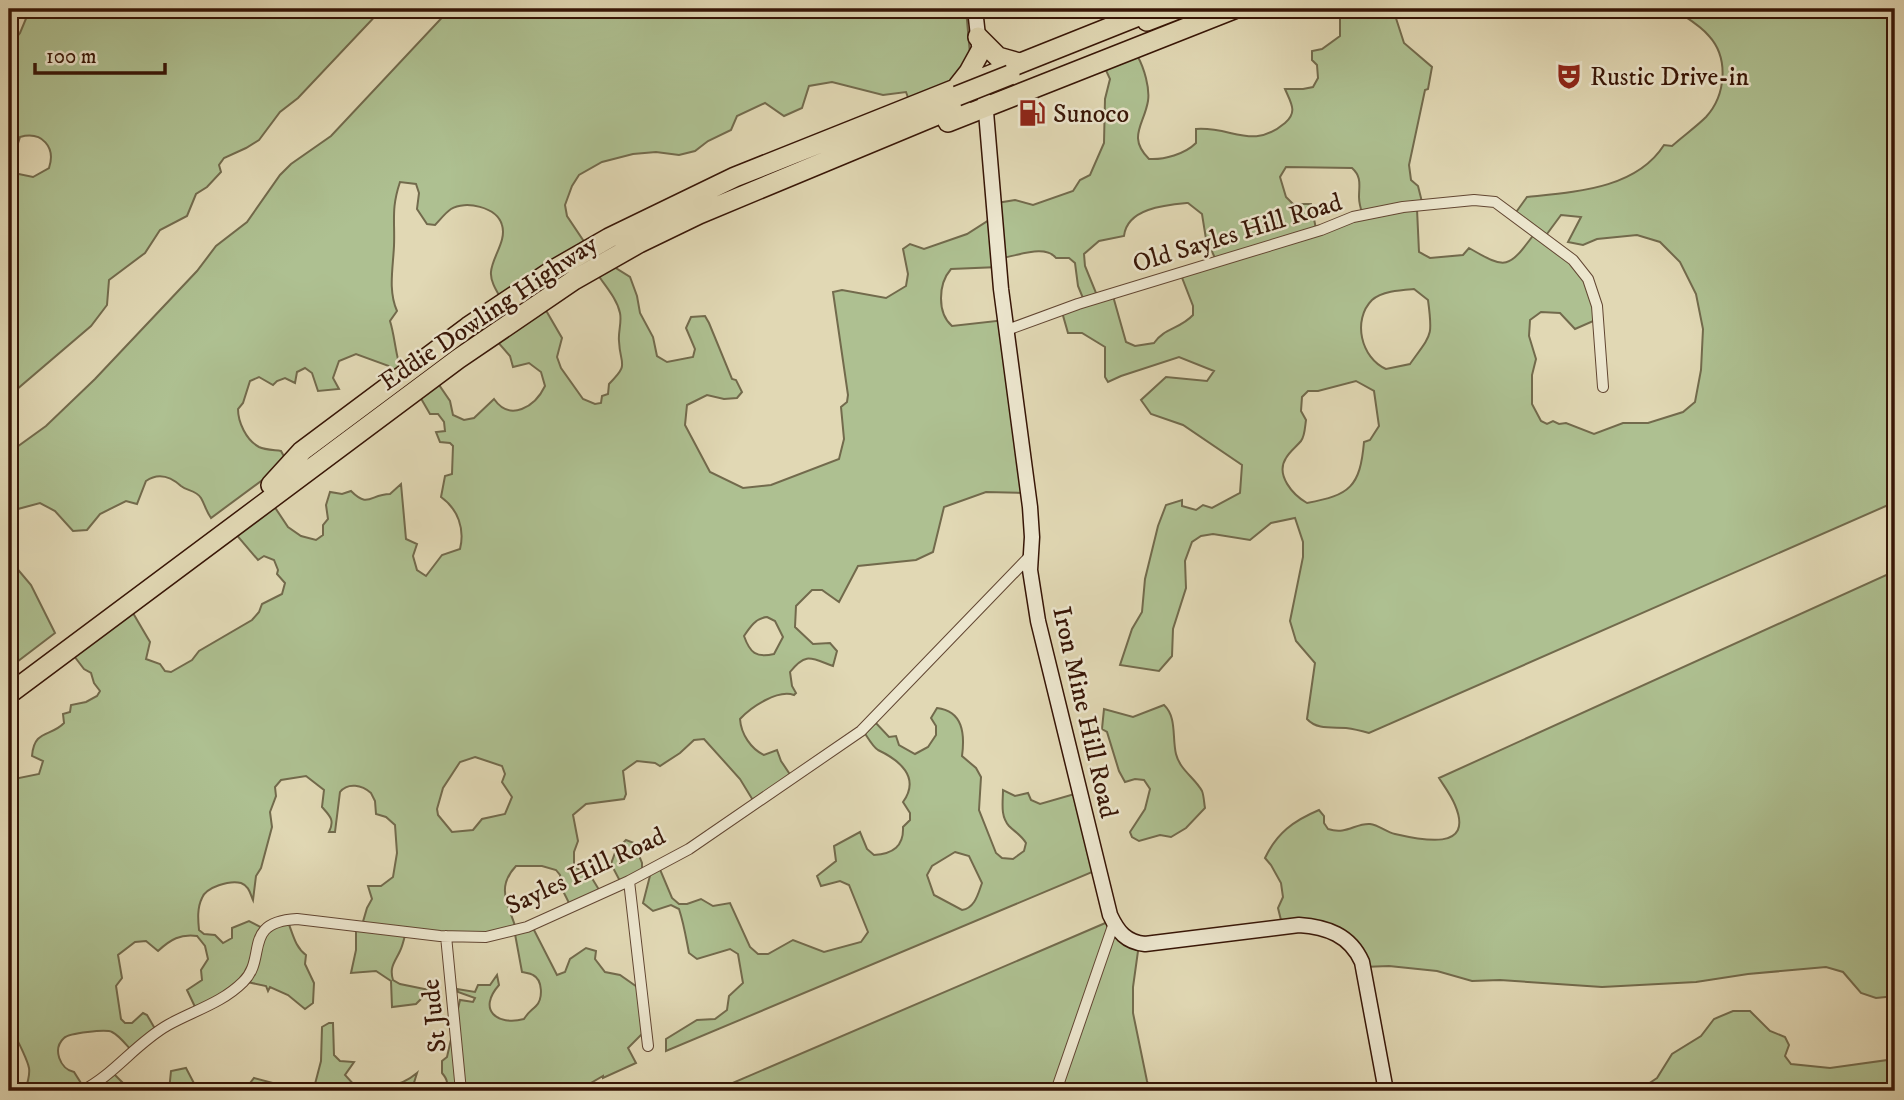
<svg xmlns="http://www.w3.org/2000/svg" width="1904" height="1100" font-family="'IM FELL DW Pica',serif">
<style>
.green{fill:#aec091;stroke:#726a4c;stroke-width:2;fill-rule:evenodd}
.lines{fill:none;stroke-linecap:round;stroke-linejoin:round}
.street-casing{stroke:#624632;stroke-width:12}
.secondary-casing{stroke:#371506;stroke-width:17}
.highway-casing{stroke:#371506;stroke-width:22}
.street{stroke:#ece6ce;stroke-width:10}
.secondary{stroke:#ece6ce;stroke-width:14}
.highway{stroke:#e1d8b4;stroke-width:19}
.highway-bridge-casing{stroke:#371506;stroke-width:22;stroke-linecap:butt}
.highway-bridge{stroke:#e1d8b4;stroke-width:19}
.labels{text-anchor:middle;stroke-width:5;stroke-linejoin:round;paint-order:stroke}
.poi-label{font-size:26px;fill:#371506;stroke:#ece6ce;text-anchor:start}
.street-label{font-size:26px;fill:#371506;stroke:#ece6ce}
</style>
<rect width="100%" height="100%" fill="#e1d8b4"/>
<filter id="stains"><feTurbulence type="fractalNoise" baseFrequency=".00286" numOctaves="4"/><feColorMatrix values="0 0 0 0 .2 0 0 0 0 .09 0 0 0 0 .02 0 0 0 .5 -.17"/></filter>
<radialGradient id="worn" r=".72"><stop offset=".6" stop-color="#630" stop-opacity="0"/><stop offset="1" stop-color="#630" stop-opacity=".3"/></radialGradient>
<path class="green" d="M 30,9 L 382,9 L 298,98 L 280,112 L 259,140 L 246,148 L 224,158 L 219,165 L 221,172 L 207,187 L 196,194 L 187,216 L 160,230 L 145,253 L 109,280 L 107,305 L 91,326 L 9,396 L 9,172 L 33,177 L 49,168 C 56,147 42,131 20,137 L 15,153 L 9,158 L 9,47 L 20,33 Z
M 450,9 L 966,9 L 970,54 L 961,77 L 910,103 L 906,92 L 883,95 L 832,82 L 809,86 L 802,108 L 784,116 L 765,103 L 737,116 L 731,130 L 708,141 L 695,151 L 679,155 L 656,152 L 633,154 L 602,162 L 579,175 L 572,186 L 565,205 L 567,216 L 587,246 L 503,302 C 498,293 490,282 491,272 C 492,257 507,241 502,225 C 497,207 465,200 451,209 C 445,213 440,220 435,225 L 427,224 L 417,209 L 419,193 L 416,184 L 400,182 C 391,209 395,220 394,246 C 393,268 388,291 397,311 L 390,321 C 396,340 395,360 405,377 L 402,379 L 389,366 L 356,354 L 339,361 L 333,378 L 339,389 L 318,391 L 312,373 L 305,368 L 297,372 L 295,383 L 285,378 L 277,381 L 273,385 L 259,377 L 250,381 L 243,403 L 238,409 C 238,422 246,440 259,447 C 265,450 274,450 281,451 L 287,462 L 211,518 C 206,511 205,505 201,498 C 196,490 187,491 181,486 C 171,477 159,472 146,481 L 137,504 L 126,501 L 100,514 L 87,530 L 73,531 L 55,511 L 40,503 L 18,509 L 9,518 L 9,457 L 17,447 L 46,426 L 95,379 L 197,271 L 216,246 L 247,222 L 280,175 L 291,164 L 331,136 Z
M 1337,9 L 1393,9 L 1404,43 L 1432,67 L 1428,89 L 1425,90 L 1409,165 L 1411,180 L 1418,186 L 1423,206 L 1417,209 L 1419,252 L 1430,258 L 1463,255 L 1469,248 C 1507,270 1508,269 1535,233 L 1514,215 L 1527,197 C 1575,192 1636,189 1664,145 L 1672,146 C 1683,136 1696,127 1706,117 C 1726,95 1729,58 1709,36 C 1700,25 1685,17 1674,9 L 1895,9 L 1895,502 L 1369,733 C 1362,731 1354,729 1346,728 C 1332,727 1317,730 1307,719 L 1315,663 L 1296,641 L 1290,621 L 1303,557 L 1303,542 L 1295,518 L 1271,523 L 1250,540 L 1213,534 L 1201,536 L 1192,542 L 1185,561 L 1186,588 L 1173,629 L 1172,656 L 1159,671 L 1120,665 L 1132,629 L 1142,612 L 1145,579 L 1158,526 L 1166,505 L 1182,500 L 1182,506 L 1196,510 L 1203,505 L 1212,508 L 1240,493 L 1242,465 L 1183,425 L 1151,414 L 1141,400 L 1166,377 L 1207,381 L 1214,371 L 1179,357 L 1121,376 L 1108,382 L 1105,377 L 1105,347 L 1082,333 L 1068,333 L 1062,312 L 1085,303 L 1078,286 L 1075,263 L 1069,258 L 1056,258 C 1045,244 1018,256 1001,258 L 999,267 L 951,269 C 938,284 937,313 952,326 L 1005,320 L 1026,493 L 986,492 L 944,507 L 933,552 L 916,560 L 858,566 L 839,602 L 822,590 L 812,590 L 796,606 L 795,627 L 813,644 L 830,643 L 837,651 L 833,666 C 811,658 806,652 790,672 L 792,686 L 796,693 L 794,695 C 778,689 751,707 740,719 C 741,734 751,749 764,755 L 777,750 L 781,761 L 793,779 L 754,802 L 740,779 L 704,739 L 694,740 L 680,753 L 660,766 L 655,763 L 637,761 L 623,771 L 626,794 L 624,799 L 586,804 L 573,815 L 578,841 L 574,852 L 574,867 L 590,875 L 601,893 L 571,907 L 561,887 L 560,875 L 556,870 L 542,866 L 516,866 C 495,888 509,905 516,929 L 533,928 L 557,975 L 565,972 L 570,959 L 586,948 L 596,951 L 595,959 L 605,972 L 620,975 L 640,989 L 646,1030 L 628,1048 L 636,1063 L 603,1078 L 603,1076 L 577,1091 L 445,1091 C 448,1083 448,1080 442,1073 L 442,1061 L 447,1057 L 460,1000 L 473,1002 L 475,998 L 458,992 L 457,989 L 475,992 L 478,985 L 490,985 L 497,975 L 499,985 C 477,1010 497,1026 524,1019 C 528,1012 531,1011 536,1006 C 543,999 543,980 533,975 C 530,973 526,973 522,972 L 515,934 L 406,932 C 404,938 403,945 400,951 C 395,962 389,967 393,980 L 400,984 L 439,992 L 424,996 L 416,1004 L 392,1007 L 391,981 L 376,971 L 351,973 L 356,950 L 356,926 L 362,925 L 367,908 L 372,899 L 368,886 L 381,886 L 393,877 L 397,853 L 395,825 L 386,817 L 376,814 L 375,801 L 371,793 C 362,785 348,782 340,792 L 335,832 L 329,832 C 335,820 330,816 322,807 L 324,790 L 306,776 L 281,780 L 275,787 L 276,796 L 270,812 L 272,827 L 261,868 L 256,876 L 253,900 C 250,893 249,886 241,883 C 230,880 206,887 202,898 C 197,908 198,920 199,930 L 204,934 L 215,935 L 223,943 L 232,938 L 232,928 L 249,921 L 266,930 L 288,922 C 293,934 295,947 306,955 L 305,964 L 314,983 L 313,1003 L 305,1009 L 288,995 L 270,987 L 268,991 L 266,986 L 247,982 L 197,1011 L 187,990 L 202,980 L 201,970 L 208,959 L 205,946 L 197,936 C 180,934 171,939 158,951 L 146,941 L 135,942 L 118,955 L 122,978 L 116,986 L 121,1019 L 125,1023 L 132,1023 L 143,1013 L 147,1015 L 158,1034 L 132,1051 C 126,1045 120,1036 112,1032 C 106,1029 69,1033 64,1038 C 52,1049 60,1069 74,1072 L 86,1091 L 113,1073 L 128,1088 L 128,1091 L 25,1091 C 27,1085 30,1074 29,1068 C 28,1062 18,1040 14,1035 L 9,1034 L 9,780 L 39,774 L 43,761 L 32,756 C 34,729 51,737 64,723 L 63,714 L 70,712 L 71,705 L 86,702 L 97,696 L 100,691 L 94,683 L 91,673 L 84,669 L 71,652 L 130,608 L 150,642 L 146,659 L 160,664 L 165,671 L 171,672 L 192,660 L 199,651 L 252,620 L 259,612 L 262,604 L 282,594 L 285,583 L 277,574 L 278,570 L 274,560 L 264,556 L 258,560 L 234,532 L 272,503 L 288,527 L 301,536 L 316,540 L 323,535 L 323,525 L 328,519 L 326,505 L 330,492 L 342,494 L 351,491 C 369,509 370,494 390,494 L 401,484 L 406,539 L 417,544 L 413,556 L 417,570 L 426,576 L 442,555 L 460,549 C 465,529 458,509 441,497 L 445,476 L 452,474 L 453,446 L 450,443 L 440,442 L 436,432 L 445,431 L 444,422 L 438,414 L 430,414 L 419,395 L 437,382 L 450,401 L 453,415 L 464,420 L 474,418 L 494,399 C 510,422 535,407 545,386 L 541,372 L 529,363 L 513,367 L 510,356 L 496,340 L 544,307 L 562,338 L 557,357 L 561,368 L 583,399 L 595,404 L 601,403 L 602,396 L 608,394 L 609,384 C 630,363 620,366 619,341 C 618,332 622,322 620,313 C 617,299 606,287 598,275 L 614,267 L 630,277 L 637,296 L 640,313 L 653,337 L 657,356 L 667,362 L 693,357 L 695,349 L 686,328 L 691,317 L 705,316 L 709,323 L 732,379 L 736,380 L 742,392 L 737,398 L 724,399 L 707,395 L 687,405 L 685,425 L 710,472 L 743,488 L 771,485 L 839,459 L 844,439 L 841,407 L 847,402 L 848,395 L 833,292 L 842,290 L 886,298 L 906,286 L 908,274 L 903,249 L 910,244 L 924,249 L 967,234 L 992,218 L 997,203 L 1015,200 L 1033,205 L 1073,191 L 1080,180 L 1090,175 L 1104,143 L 1105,99 L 1110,79 L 1104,66 L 1138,57 C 1144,68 1150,88 1148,101 C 1144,125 1127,137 1149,159 C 1164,160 1185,154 1196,143 L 1196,129 C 1232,126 1252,151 1285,123 C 1298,112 1291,103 1285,89 L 1303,89 L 1313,87 L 1318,78 L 1317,65 L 1312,60 L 1312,51 L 1322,49 L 1340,36 L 1340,16 ZM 1286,167 L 1352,168 C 1362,177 1359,185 1359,197 C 1359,203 1361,210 1363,216 L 1316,229 L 1311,204 L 1293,204 L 1286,197 L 1280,177 ZM 1188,203 L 1202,214 L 1206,239 L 1216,260 L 1181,275 L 1193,306 L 1193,315 C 1180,329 1164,328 1154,343 L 1135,346 L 1126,342 L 1113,296 L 1098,298 L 1085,266 L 1084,254 L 1099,241 L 1124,236 C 1127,208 1166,205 1188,203 ZM 1561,215 L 1581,217 L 1568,242 L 1583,245 L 1597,239 L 1637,235 L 1660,242 L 1680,262 L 1696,294 L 1703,329 L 1701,370 L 1695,402 L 1683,412 L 1648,423 L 1623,423 L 1594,434 L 1566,423 L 1559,424 L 1553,421 L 1547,424 L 1541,421 L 1532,404 L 1532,375 L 1536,359 L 1529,336 L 1530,320 L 1541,312 L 1560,313 L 1575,329 L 1598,319 L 1585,275 L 1544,238 ZM 1414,289 L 1428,300 C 1433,337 1432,333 1410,364 L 1386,369 C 1361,358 1352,320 1372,300 C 1382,291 1401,290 1414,289 ZM 1356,381 L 1374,391 L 1379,426 L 1370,440 L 1364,442 C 1360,487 1350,495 1307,503 C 1293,495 1275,475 1286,458 C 1290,451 1296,447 1301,441 C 1305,436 1305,426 1306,420 L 1301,411 L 1302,397 L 1308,391 L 1318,391 ZM 767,617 L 775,621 L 783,637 L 774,654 C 756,658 750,653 744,636 C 750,627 756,618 767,617 ZM 475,757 L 502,766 L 505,774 L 502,782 L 512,797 L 505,814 L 482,819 L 473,830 L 452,832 L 438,815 L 437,809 L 443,788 L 460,762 Z
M 9,559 L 31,585 L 55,633 L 9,668 Z
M 1895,571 L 1895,996 L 1876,998 L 1861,993 L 1843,972 L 1826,967 L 1748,974 L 1696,982 L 1602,987 L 1500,980 L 1472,981 L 1437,971 L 1389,966 L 1363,967 L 1335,933 L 1282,924 L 1278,908 L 1283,897 L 1281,883 L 1271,865 L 1265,858 C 1277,833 1293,821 1319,810 L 1324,816 L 1324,823 L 1328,829 C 1347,835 1355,823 1370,824 C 1379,825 1386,832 1395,834 C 1421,840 1475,852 1455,805 C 1451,795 1444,786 1439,778 Z
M 1164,705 C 1177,717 1172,738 1176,754 C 1180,770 1195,778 1202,791 C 1204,796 1204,803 1205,808 L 1186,828 L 1171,837 L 1160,835 L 1139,841 L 1132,837 L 1130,832 L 1145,809 L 1150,789 L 1144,780 L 1135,779 L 1125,782 L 1119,771 L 1107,732 L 1102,729 L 1104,709 L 1133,717 Z
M 937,708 C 963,711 965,734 962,756 L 976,768 L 981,777 L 979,810 L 996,853 L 1002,858 L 1013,859 L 1024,851 L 1026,843 C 1021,835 1015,832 1009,826 C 1000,816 1003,802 1003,790 L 1015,796 L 1028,793 L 1031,800 L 1040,804 L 1078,793 L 1097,870 L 666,1051 L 666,1039 L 697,1020 L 715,1019 L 727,1010 L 729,996 L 743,983 L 738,954 L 730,949 L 697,959 L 689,953 C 686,938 684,924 679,909 L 671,905 L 653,911 L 643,903 L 652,868 L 659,867 L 672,898 L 679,904 L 687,904 L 701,899 L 713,906 L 730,903 L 750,947 L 758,954 L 768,954 L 793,940 L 824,952 L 861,942 L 868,932 L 849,885 L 840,881 L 821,886 L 817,876 L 836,861 L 834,846 L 860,832 L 867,849 L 874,855 C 893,854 904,846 903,827 L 910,820 L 910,813 L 903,802 C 921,777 899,760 878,750 C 873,747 868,738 864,732 L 876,723 L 889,737 L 896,736 L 899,745 L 915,754 L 928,747 L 936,735 L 936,726 L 931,718 ZM 955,852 L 969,856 L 982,883 C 978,894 975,908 962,910 L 934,895 L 927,875 L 932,866 Z
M 626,840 L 634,843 L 642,863 L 642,873 L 621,883 L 611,864 L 616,850 Z
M 1110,921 L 1139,944 L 1133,987 L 1133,1013 L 1147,1081 L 1151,1091 L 714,1091 Z
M 1733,1011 L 1750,1011 L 1770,1031 L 1785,1037 L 1789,1045 L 1785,1056 L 1791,1064 L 1830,1068 L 1895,1059 L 1895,1091 L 1623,1091 L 1645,1086 L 1657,1078 L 1672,1054 L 1701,1036 L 1714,1019 Z
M 329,1023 L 333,1023 L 334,1055 L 340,1061 L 354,1062 L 345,1075 L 356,1087 C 379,1088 398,1089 417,1073 L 413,1086 L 415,1091 L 375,1091 L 371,1089 L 353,1091 L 244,1091 L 254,1078 L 299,1090 L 315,1084 L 321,1061 L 322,1027 Z
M 186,1068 L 198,1091 L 169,1091 L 171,1071 Z"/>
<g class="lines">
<defs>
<path id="street" d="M 1007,330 L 1078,304 L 1321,230 L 1353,217 L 1403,207 L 1474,200 L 1495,202 L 1573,260 L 1588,279 L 1597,306 L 1603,387
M 629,881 L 648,1046
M 446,936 L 461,1091
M 82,1091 C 114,1075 136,1043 168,1025 C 193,1011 222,1003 243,982 C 268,958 241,922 297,919 L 440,936 L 486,937 L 527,927 L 629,881 L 689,849 L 861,731 L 1030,556
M 1056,1091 L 1114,923"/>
<path id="secondary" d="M 975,9 L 979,45
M 985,100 L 1001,289 L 1030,507 L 1032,537 L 1030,570 L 1038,621 L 1110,915 C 1118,932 1126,942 1145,944 L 1299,925 C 1327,927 1350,935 1362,962 L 1386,1091"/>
<path id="highway" d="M 1147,21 L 1178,9
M 978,37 L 998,57 L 1019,63
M 958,86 L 969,72 L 980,52
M 948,122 L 1234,9
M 271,485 L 302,451 L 468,327 L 555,269 L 609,238 L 735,177 L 1156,9
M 9,694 L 458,359 L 574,280 L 639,243 L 699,214 L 961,105"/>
</defs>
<use href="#street" class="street-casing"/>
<use href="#secondary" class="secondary-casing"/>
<use href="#highway" class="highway-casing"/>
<use href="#street" class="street"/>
<use href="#secondary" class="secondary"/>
<use href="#highway" class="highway"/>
<defs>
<path id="highway-bridge" d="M 957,96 L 1010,75"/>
</defs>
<use href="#highway-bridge" class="highway-bridge-casing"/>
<use href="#highway-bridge" class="highway-bridge"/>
</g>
<defs>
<symbol id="theatre-bare" viewBox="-9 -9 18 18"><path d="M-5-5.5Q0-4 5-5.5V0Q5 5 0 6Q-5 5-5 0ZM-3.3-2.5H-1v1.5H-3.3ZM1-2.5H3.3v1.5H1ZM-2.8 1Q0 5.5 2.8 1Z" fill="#8f2418" stroke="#ece6ce" stroke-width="2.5" paint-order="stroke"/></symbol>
<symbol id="fuel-bare" viewBox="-9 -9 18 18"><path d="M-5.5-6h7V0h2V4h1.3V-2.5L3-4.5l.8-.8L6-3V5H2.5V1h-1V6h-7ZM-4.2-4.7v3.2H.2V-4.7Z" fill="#8f2418" stroke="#ece6ce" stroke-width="2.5" paint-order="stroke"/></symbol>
</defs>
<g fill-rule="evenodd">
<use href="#theatre-bare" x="1550" y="57" width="38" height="38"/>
<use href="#fuel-bare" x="1013" y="94" width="38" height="38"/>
</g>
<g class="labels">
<g class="poi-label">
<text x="1590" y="85">Rustic Drive-in</text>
<text x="1053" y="122">Sunoco</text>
</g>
<g class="street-label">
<text transform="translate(1237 232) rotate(-17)" y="9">Old Sayles Hill Road</text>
<text transform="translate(488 312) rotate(-34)" y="9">Eddie Dowling Highway</text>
<text transform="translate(1086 712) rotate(77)" y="9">Iron Mine Hill Road</text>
<text transform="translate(585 870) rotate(-25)" y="9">Sayles Hill Road</text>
<text transform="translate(433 1016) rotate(-96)" y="9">St Jude</text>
</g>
</g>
<rect width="1904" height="1100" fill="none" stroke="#e1d8b4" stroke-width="35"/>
<rect x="10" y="10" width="1883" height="1079" fill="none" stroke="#371506" stroke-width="3.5"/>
<rect x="18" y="18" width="1869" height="1065" fill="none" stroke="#371506" stroke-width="2"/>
<path d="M35 63v10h130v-10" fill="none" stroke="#371506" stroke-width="3.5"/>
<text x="46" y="63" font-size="21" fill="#371506" stroke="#ece6ce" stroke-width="5" paint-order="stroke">100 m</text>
<rect width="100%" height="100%" filter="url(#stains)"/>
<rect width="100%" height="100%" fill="url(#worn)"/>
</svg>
